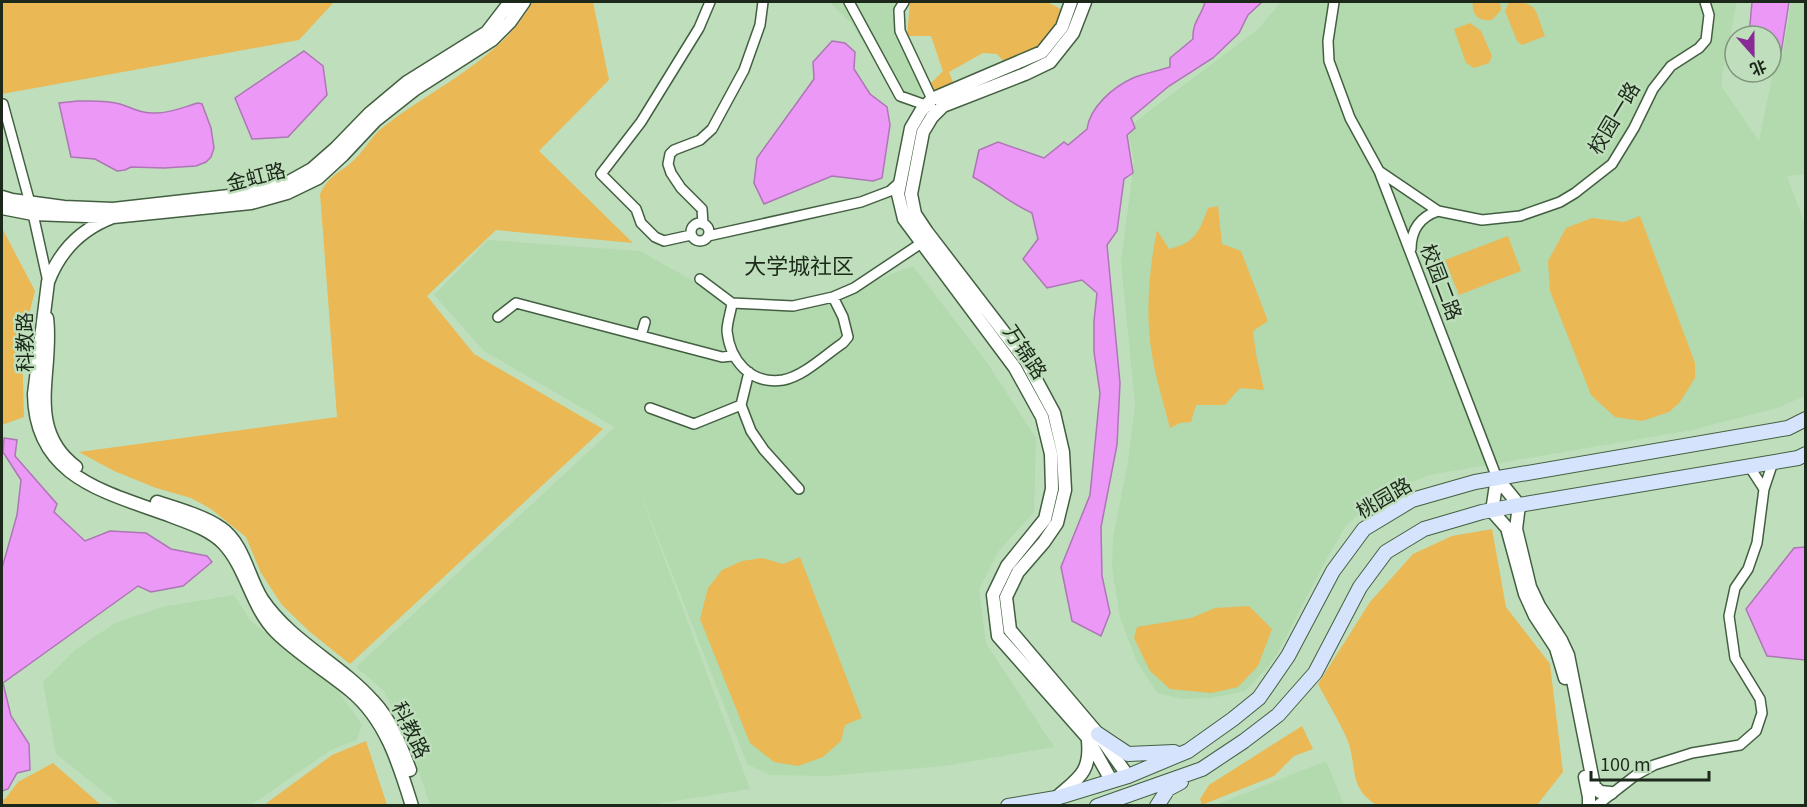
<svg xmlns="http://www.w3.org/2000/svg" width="1807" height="807" font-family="Georgia,'Noto Sans SC',serif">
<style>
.built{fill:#b3d9af}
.green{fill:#eab854}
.water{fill:#eb98f6;stroke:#ad76b4;stroke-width:1.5}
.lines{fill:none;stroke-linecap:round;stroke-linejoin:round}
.minor-casing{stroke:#435f41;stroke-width:12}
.tertiary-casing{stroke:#435f41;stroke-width:15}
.secondary-casing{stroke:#435f41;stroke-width:16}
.minor{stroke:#fff;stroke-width:9}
.tertiary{stroke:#fff;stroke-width:12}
.secondary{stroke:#d6e3fd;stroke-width:14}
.labels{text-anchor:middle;stroke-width:5;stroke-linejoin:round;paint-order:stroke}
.street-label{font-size:20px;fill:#1c281a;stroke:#bfdfbc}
.quarter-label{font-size:22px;fill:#1c281a;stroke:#bfdfbc}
</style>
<rect width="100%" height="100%" fill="#bfdfbc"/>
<path class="built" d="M 829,2 L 898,2 L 893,10 L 928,90 L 901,105 L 852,24 Z
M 1281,2 L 1737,2 L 1722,75 L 1722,87 L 1759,141 L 1773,72 L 1783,53 L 1791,2 L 1805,2 L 1805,174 L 1787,176 L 1805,224 L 1805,396 L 1777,408 L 1692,430 L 1429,475 L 1391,491 L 1370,504 L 1345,527 L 1324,564 L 1277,654 L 1267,668 L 1245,691 L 1211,698 L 1183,699 L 1157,693 L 1137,662 L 1120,618 L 1112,567 L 1113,538 L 1128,462 L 1135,404 L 1121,262 L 1134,161 L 1127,128 L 1257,30 Z
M 488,240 L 640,251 L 733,303 L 793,306 L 854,288 L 913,266 L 986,361 L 1036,438 L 1034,512 L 998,552 L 979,590 L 986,643 L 1054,747 L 944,766 L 827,776 L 770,775 L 747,764 L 634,477 L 750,789 L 650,805 L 430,805 L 408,739 L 384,691 L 356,667 L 615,427 L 484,351 L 434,295 Z
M 234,595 L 251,621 L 338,691 L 362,725 L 357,740 L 331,750 L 251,805 L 120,805 L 56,754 L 43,682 L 76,649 L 115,623 L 162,607 Z
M 1326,761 L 1344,805 L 1215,805 Z"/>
<path class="green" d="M 2,2 L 334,2 L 299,40 L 2,94 Z
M 532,2 L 593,2 L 609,80 L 539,151 L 633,243 L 496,230 L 427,296 L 474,354 L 603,429 L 350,664 L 310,632 L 282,605 L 261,573 L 246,537 L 211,509 L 191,498 L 156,488 L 114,471 L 79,452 L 337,417 L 320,194 C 331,172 340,174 355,159 C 365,149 372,136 382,128 C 429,90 505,57 532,2 Z
M 910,2 L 1047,2 L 1065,11 L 1040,51 L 1007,65 L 997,54 L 983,53 L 949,72 L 954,85 L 933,96 L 929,85 L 943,71 L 931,36 L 907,36 Z
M 1473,2 L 1500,2 L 1501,10 L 1492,20 C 1479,22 1471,14 1473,2 Z
M 1509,2 C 1539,1 1535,11 1545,36 L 1522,45 L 1517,41 L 1505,11 Z
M 1470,23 L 1481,31 L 1492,56 L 1489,63 L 1474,68 L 1466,63 L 1454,29 Z
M 1218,206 L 1222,244 L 1241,251 L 1268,321 L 1253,331 L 1256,354 L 1264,390 L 1240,388 L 1225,405 L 1196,405 L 1191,422 L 1180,423 L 1170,428 C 1164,404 1156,380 1152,355 C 1145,314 1149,270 1157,230 L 1169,249 C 1195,243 1199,232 1208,208 Z
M 1640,216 L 1695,363 L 1695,378 L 1680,402 L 1669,412 L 1642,421 L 1615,417 L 1591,395 L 1550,291 L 1548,261 L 1566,228 L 1592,218 L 1624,222 Z
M 2,228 L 35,291 L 22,342 L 24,417 L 2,425 Z
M 1508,236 L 1521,271 L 1459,295 L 1445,260 Z
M 1492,529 L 1506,607 L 1550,664 L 1563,772 L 1537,805 L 1377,805 C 1347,788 1358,764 1347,739 C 1339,720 1327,702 1318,684 L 1370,602 L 1413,554 L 1452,536 Z
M 800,557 L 862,718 L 845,725 L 841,741 L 823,757 L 798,766 L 774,762 L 750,743 L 700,619 L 708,588 L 722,570 L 742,561 L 762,558 L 783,564 Z
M 1249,606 L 1272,629 L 1258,666 L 1238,687 L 1211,693 L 1170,689 L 1150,671 L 1134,638 L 1137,627 L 1191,618 L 1215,608 Z
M 1302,726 L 1313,749 L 1294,756 L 1274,776 L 1202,805 L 1200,799 L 1209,785 Z
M 366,741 L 387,805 L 264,805 L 332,755 Z
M 53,763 L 101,805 L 2,805 L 2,799 L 5,799 L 18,782 Z"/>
<path class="water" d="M 1205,2 L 1262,2 L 1248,15 L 1239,33 L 1213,58 L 1169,86 L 1131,118 L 1135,128 L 1127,135 L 1133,173 L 1124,179 L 1117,231 L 1107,245 L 1120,383 L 1117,445 L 1101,527 L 1102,576 L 1110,613 L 1101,636 L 1072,621 L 1061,567 L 1090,495 L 1100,393 L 1094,352 L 1094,321 L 1097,293 L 1082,280 L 1047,288 L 1023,259 L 1038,239 L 1032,213 C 1011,204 994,188 973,177 L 979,150 L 998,142 L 1044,158 L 1064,142 L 1068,145 L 1087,129 C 1090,107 1113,87 1133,78 C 1144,73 1158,71 1170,67 L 1170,58 L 1193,39 C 1192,22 1201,17 1205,2 Z
M 1752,2 L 1789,2 L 1781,53 L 1771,65 L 1771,36 L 1749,36 Z
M 832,41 L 845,43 L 855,52 L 854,69 L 870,94 L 887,107 L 890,125 L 882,178 L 873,181 L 832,176 L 764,204 L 754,183 L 757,158 L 814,79 L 813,62 Z
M 304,51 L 323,66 L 327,95 L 288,137 L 252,139 L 235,98 Z
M 78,101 C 92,101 106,100 120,104 C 133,108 142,114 156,113 C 171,113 184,107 198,103 L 202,104 L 211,128 L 214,148 L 211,157 L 206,162 L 196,166 L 164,168 L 131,167 L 125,170 L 117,171 L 95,159 L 71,157 L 59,103 Z
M 4,438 L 17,440 L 15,456 L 57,504 L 54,512 L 85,541 L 110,531 L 146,533 L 171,549 L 207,556 L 212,562 L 183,586 L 151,592 L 138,586 L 3,683 L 11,716 L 29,744 L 30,770 L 17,773 L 8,789 L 2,791 L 2,568 L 17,515 L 21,480 L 3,452 Z
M 1805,547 L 1805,660 L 1767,656 L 1746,609 L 1794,548 Z"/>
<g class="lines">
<defs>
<path id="minor" d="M 849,2 L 900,96 L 931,107
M 904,2 L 899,10 L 900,31 L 932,99
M 1334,2 L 1328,41 L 1329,61 L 1350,118 L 1379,171 L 1497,478
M 3,104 L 33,214 L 48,282
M 1379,171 L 1438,211 L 1482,220 L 1520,216 L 1560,202 L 1575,193 L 1612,164 L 1634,128 L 1653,89 L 1671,66 L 1699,48 L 1706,40 L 1709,15 L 1705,2
M691 232a9 9 0 1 1 18 0a9 9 0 1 1-18 0Z
M 703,224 L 702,209 L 681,188 L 671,173 L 668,164 L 670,154 L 674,150 L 700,140 L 712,129 L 744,70 L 760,25 L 763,2
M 691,235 L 664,241 L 655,237 L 641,223 L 636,209 L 601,174 L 641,122 L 699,28 L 710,2
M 708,236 L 861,202 L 890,191 L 901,181
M 1411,249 C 1411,230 1420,217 1438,211
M 700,279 L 732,303 L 793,306 L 833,297 L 854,288 L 926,240
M 732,303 C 731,312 727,322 727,331 C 730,360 750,385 783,380 C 804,376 825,355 843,343 L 848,337 L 843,317 L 833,297
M 498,317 L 516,303 L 722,357 L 732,356
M 641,336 L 645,322
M 749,372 L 741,405 L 751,431 L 764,450 L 799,489
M 650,408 L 694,424 L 741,405
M 1749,466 L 1764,489
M 1596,806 L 1636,775 L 1654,765 L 1692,753 L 1740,745 L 1756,731 L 1762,713 L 1760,699 L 1735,658 L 1729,616 L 1735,588 L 1748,569 L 1757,543 L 1764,489 L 1773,462"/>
<path id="tertiary" d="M 1071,2 L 1062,27 L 1042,52 L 932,99 L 921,111 L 911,128 L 898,194 L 904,219 L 1015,368 L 1042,417 L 1051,454 L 1052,489 L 1045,519 L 1007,566 L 993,595 L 998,636 L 1087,737 L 1111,780
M 1085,2 L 1073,33 L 1050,62 L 1025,74 L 943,106 L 932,117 L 923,132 L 911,194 L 915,214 L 927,232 L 1026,361 L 1054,413 L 1063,452 L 1065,490 L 1057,523 L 1044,542 L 1018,572 L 1006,597 L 1010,630 L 1098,734 L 1128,776
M 2,197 L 12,200 L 64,207 L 113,209 L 247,194 L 285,184 L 312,169 L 336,148 L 370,113 L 407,82 L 487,32 L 510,2
M 2,208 L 33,214 L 113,217 L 251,203 L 287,193 L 318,178 L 343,155 L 376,120 L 414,90 L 492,40 L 510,22 L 524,2
M 113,217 C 81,229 60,250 48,282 L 34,394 C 35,478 106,492 171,516 C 189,523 209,529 223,543 C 247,568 251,607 276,632 C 297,653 328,672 351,691 C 386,720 399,764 412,806
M 47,318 C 54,371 24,428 76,467
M 1497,478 L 1519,505 L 1516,529 L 1530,587 L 1539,606 L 1561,640 L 1568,655 L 1594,786 L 1600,792 L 1611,793
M 1497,478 L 1492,511 L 1507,528 L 1525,594 L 1535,616 L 1556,648 L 1565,678
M 157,502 C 176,508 206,517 221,528 C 244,544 248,577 262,599 C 291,642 339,663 373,701 C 391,720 401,746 410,770
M 1585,777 L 1589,797 L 1589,806
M 1056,798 C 1078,778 1091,773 1088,741"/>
<path id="secondary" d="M 1098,734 L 1128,754 L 1174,752
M 1008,806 L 1056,798 L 1128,776 L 1188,751 L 1233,719 L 1259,698 L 1288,656 L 1333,571 L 1364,529 L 1412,500 L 1475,482 L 1788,428 L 1806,419
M 1097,806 L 1202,769 L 1244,741 L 1278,715 L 1315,673 L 1360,587 L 1386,552 L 1424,529 L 1482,512 L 1519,505 L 1798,458 L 1806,454
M 1157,806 L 1168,789 L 1181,782"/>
</defs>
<use href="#minor" class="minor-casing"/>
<use href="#tertiary" class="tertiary-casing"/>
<use href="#secondary" class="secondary-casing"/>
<use href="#minor" class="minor"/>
<use href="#tertiary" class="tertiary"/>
<use href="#secondary" class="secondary"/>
</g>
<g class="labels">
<g class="street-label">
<text transform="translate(1614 118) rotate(-59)" y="7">校园一路</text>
<text transform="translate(256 177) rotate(-14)" y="7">金虹路</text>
<text transform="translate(1441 282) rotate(69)" y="7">校园二路</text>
<text transform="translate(25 342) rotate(-90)" y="7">科教路</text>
<text transform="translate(1025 352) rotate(56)" y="7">万锦路</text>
<text transform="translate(1384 498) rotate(-30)" y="7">桃园路</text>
<text transform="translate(411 730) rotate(64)" y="7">科教路</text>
</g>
<g class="quarter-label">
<text x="799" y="274">大学城社区</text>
</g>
</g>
<rect width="1807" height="807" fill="none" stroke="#1c281a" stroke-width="6"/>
<g transform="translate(1753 54) rotate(159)"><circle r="28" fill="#bfdfbc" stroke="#7e967b" stroke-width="1.5"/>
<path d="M0-4.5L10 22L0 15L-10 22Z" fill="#892b96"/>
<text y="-9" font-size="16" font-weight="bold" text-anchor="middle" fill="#1c281a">北</text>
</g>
<path d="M1591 771v9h118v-9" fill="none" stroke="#1c281a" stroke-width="3"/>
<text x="1600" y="771" font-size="18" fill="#1c281a" stroke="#bfdfbc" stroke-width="4.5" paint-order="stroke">100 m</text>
</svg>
